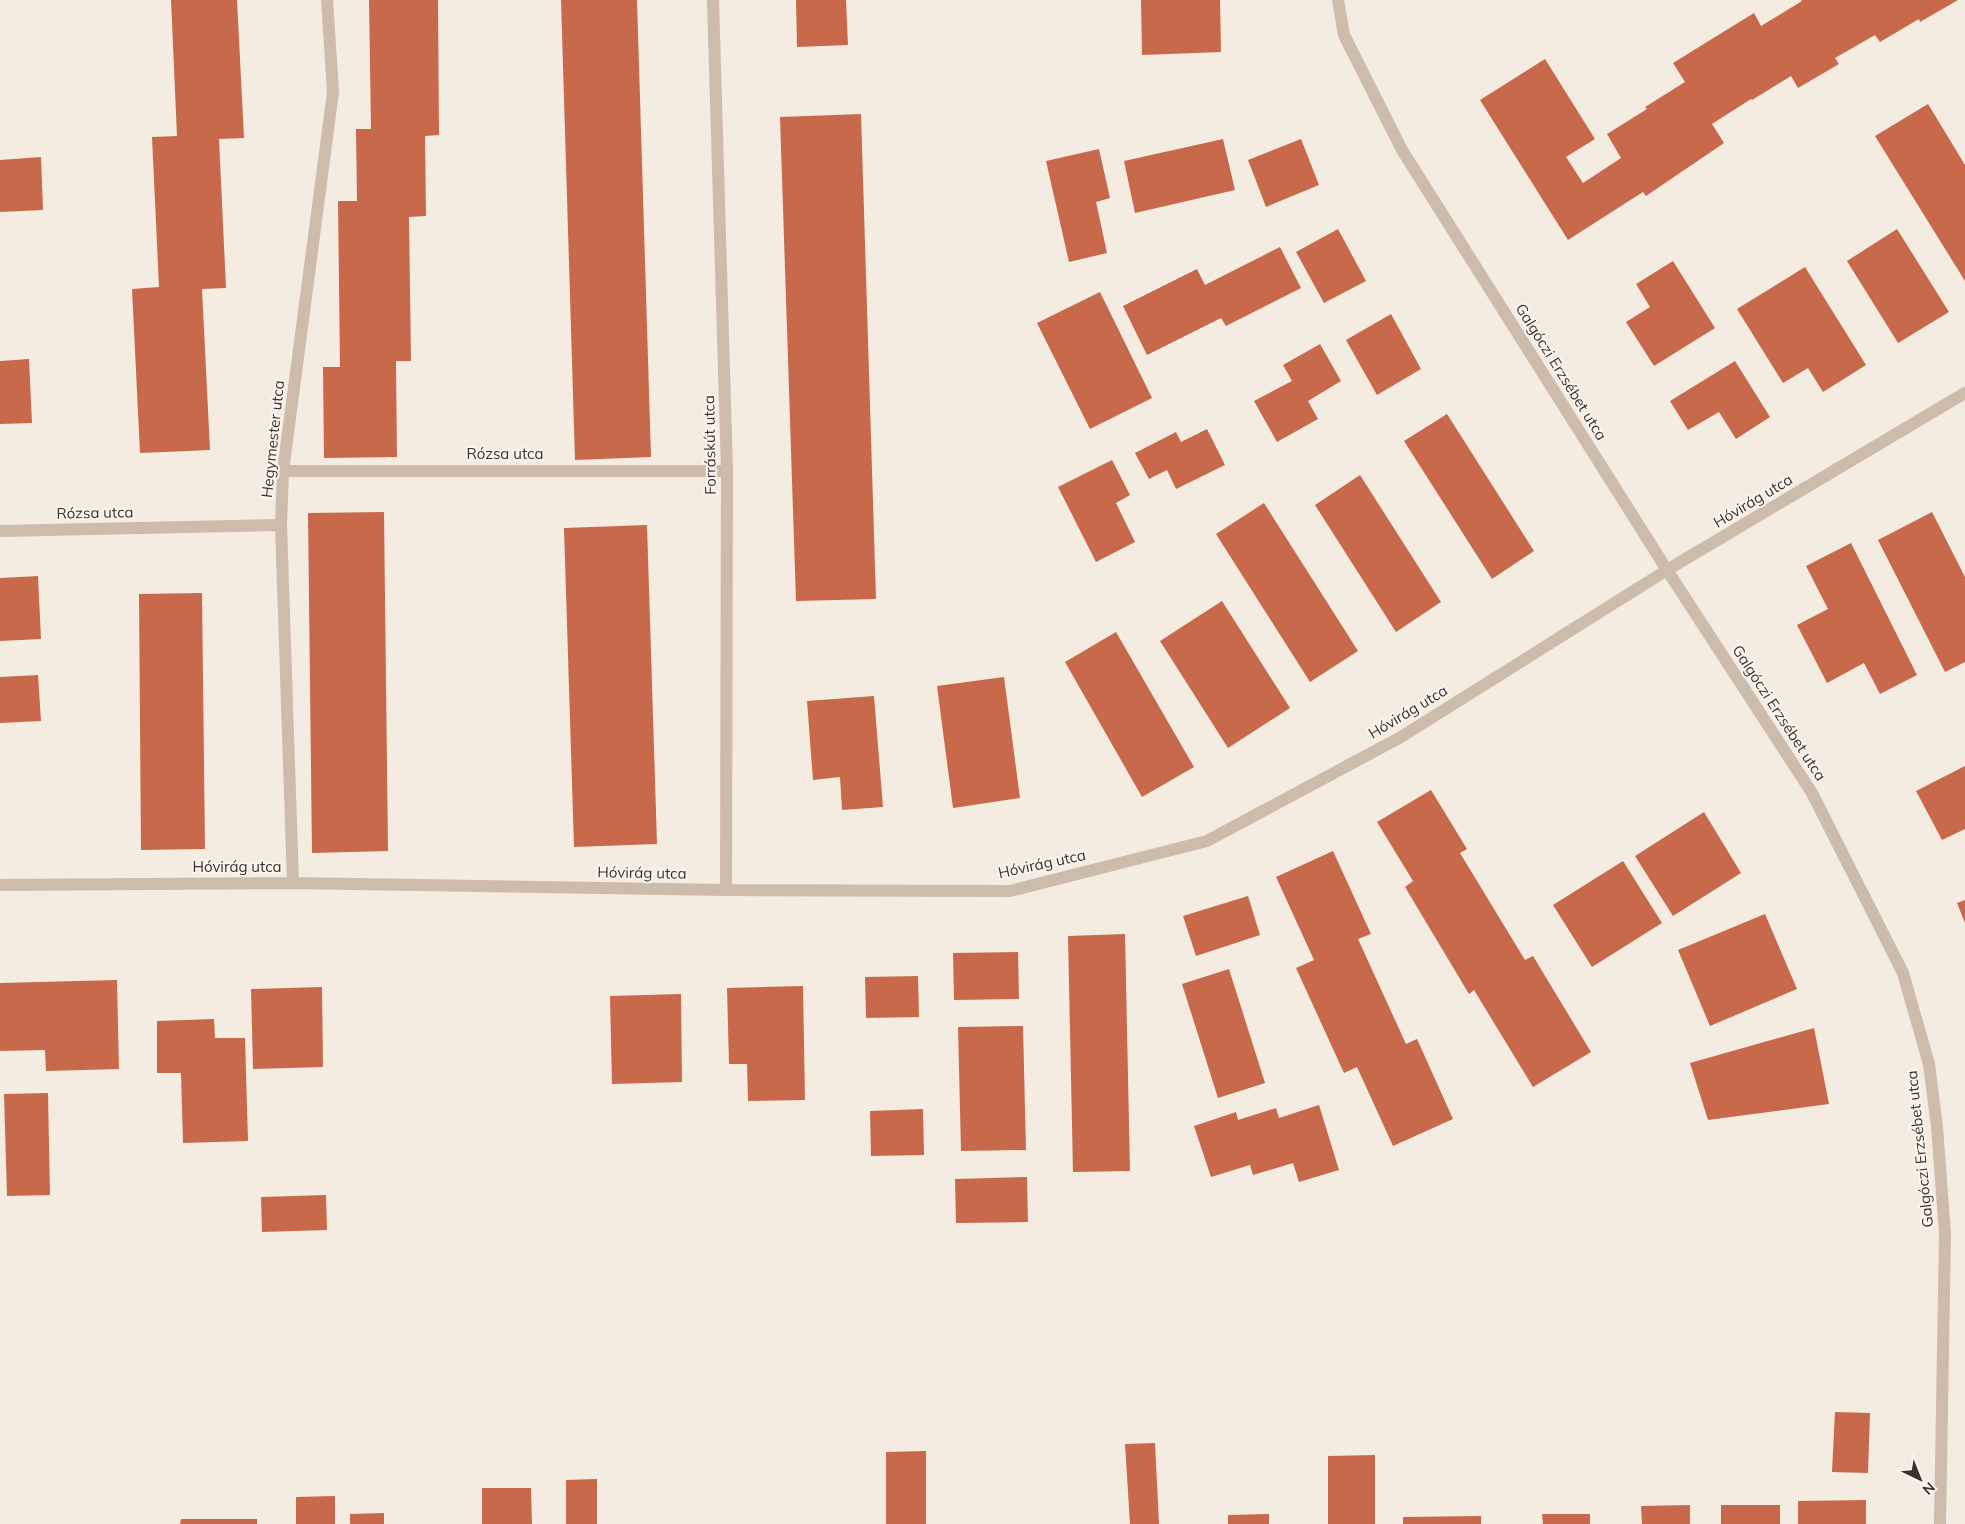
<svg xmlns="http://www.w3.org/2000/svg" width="1965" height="1524" font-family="Mulish,sans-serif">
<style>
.building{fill:#c8694b}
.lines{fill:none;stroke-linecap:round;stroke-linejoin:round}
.minor{stroke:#cdbbac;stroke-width:12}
.labels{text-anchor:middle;stroke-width:4;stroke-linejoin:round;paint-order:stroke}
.street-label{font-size:15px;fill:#3b302b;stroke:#fbf5ee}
</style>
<rect width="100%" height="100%" fill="#f4ebe1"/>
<path class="building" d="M 171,0 L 237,0 L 244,138 L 219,139 L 226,288 L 202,289 L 210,450 L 140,453 L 132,289 L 159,287 L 152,137 L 177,136 Z
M 369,0 L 438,0 L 439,135 L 425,136 L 426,216 L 409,217 L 411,361 L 396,361 L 397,457 L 324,458 L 323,367 L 340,367 L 338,201 L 357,201 L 356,129 L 371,129 Z
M 561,0 L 637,0 L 651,457 L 575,460 Z
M 796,0 L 846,0 L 848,45 L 797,47 Z
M 1141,0 L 1220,0 L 1221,52 L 1142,55 Z
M 1801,0 L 1958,0 L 1920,22 L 1919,19 L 1880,42 L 1875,35 L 1835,58 L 1839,64 L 1798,88 L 1791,76 L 1752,100 L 1751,99 L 1712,124 L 1724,143 L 1646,196 L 1643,192 L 1568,240 L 1480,100 L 1545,59 L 1595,139 L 1566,157 L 1583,183 L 1621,158 L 1607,134 L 1647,109 L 1645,107 L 1685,82 L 1673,63 L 1754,13 L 1761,26 L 1802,1 Z
M 1928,104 L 1965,165 L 1965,281 L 1875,136 Z
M 861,114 L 876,599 L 796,601 L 780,117 Z
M 1223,139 L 1235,190 L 1135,213 L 1124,161 Z
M 1301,139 L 1319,185 L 1266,207 L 1248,160 Z
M 1099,149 L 1110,198 L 1096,202 L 1107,253 L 1069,262 L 1046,161 Z
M 41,157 L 43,210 L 0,212 L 0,160 Z
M 1338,229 L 1366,281 L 1324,303 L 1296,252 Z
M 1897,229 L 1949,312 L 1898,343 L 1847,261 Z
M 1280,247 L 1301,288 L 1226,326 L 1221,318 L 1147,355 L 1123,306 L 1197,269 L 1205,285 Z
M 1673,261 L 1715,328 L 1654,366 L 1626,322 L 1650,307 L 1636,284 Z
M 1805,267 L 1866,365 L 1823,392 L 1808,368 L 1783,383 L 1737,309 Z
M 1100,292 L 1152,398 L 1090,429 L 1037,323 Z
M 1391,314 L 1421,369 L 1377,395 L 1346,340 Z
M 1320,344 L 1341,381 L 1308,401 L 1318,419 L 1277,442 L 1254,401 L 1292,381 L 1283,365 Z
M 29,359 L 32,423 L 0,424 L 0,361 Z
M 1735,361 L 1770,417 L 1736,439 L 1719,412 L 1688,430 L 1670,401 Z
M 1447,414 L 1534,551 L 1492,579 L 1404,441 Z
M 1207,429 L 1225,465 L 1176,489 L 1167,470 L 1149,479 L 1135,453 L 1176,432 L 1181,442 Z
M 1112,460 L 1130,495 L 1116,503 L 1135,542 L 1096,562 L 1058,487 Z
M 1360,475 L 1441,602 L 1396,632 L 1315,505 Z
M 1264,503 L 1358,651 L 1310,682 L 1216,534 Z
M 384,512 L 388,851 L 312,853 L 308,513 Z
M 1932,512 L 1965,577 L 1965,662 L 1945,672 L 1878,540 Z
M 647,525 L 657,844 L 574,847 L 564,528 Z
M 1851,543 L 1917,675 L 1880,694 L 1864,663 L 1827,683 L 1797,625 L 1828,609 L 1806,566 Z
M 38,576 L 41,639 L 0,641 L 0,578 Z
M 202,593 L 205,849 L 141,850 L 139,594 Z
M 1222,601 L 1290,708 L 1228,748 L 1160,641 Z
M 1116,632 L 1194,767 L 1142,797 L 1065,662 Z
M 38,675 L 41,721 L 0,723 L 0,677 Z
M 1004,677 L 1020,798 L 953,808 L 937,686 Z
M 874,696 L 883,807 L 842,810 L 840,777 L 813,780 L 807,701 Z
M 1965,766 L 1965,829 L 1942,840 L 1916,791 Z
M 1431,790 L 1467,849 L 1460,853 L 1525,960 L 1533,956 L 1591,1052 L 1533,1087 L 1474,990 L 1469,994 L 1405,887 L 1413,881 L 1377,822 Z
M 1704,812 L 1741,873 L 1673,916 L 1635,856 Z
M 1333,851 L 1371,934 L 1358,939 L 1406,1044 L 1417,1039 L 1453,1119 L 1393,1146 L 1357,1067 L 1344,1073 L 1296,968 L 1314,960 L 1276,877 Z
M 1623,861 L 1662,923 L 1592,967 L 1553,905 Z
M 1248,896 L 1260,935 L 1196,956 L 1183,916 Z
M 1965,900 L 1965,923 L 1957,903 Z
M 1765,914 L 1797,989 L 1710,1026 L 1678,950 Z
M 1125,934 L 1130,1171 L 1073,1172 L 1068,936 Z
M 1018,952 L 1019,999 L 954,1000 L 953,953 Z
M 1229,969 L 1265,1083 L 1218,1098 L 1182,984 Z
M 918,976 L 919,1017 L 866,1018 L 865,977 Z
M 117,980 L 119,1069 L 46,1071 L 45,1050 L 0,1051 L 0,983 Z
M 803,986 L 805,1100 L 748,1101 L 747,1064 L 729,1064 L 727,988 Z
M 322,987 L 323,1067 L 253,1069 L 251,989 Z
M 681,994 L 682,1082 L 612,1084 L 610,996 Z
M 214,1019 L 215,1038 L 245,1038 L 248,1141 L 183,1143 L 181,1073 L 157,1073 L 157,1021 Z
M 1023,1026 L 1026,1150 L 961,1151 L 958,1027 Z
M 1814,1028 L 1829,1104 L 1708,1120 L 1690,1063 Z
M 48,1093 L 50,1195 L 7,1196 L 4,1094 Z
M 1319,1105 L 1339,1170 L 1299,1182 L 1293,1163 L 1253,1175 L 1250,1165 L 1211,1177 L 1194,1126 L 1236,1112 L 1238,1120 L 1276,1108 L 1279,1118 Z
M 923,1109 L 924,1155 L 871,1156 L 870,1111 Z
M 1027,1177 L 1028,1222 L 956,1223 L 955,1179 Z
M 326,1195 L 327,1230 L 262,1232 L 261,1197 Z
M 1835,1412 L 1870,1413 L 1868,1473 L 1832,1472 Z
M 1155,1443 L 1159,1524 L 1130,1524 L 1125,1444 Z
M 926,1451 L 926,1524 L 886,1524 L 886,1452 Z
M 1375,1455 L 1375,1524 L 1328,1524 L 1328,1456 Z
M 597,1479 L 597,1524 L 566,1524 L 566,1480 Z
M 482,1488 L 531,1488 L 532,1524 L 482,1524 Z
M 335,1496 L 335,1524 L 296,1524 L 296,1497 Z
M 1866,1500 L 1866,1524 L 1798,1524 L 1798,1501 Z
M 1690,1505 L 1690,1524 L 1642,1524 L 1641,1506 Z
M 1721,1505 L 1780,1505 L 1780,1524 L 1721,1524 Z
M 384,1513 L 384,1524 L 350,1524 L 350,1514 Z
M 1269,1514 L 1269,1524 L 1228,1524 L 1228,1515 Z
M 1542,1514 L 1590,1514 L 1590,1524 L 1543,1524 Z
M 1481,1516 L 1481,1524 L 1403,1524 L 1403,1517 Z
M 181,1519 L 257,1519 L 257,1524 L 180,1524 Z"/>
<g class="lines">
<path class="minor" d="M 713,0 L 727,471 L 726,890
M 1338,0 L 1344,35 L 1402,150 L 1667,570 L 1812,793 L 1903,973 L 1929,1064 L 1937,1127 L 1945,1234 L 1940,1524
M 283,471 L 727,471
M 0,531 L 281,525
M 293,883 L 281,525 L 283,471 L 333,92 L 327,0
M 0,885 L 293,883 L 726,890 L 1010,891 L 1207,841 L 1401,737 L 1667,570 L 1965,393"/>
</g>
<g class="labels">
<g class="street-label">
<text transform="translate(1561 372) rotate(58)" y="5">Galgóczi Erzsébet utca</text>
<text transform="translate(273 439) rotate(-84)" y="5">Hegymester utca</text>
<text transform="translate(710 445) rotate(-91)" y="5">Forráskút utca</text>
<text x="505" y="459">Rózsa utca</text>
<text transform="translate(1753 501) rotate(-31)" y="5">Hóvirág utca</text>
<text transform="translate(95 513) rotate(-1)" y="5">Rózsa utca</text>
<text transform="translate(1408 712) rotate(-31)" y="5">Hóvirág utca</text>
<text transform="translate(1779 713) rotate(57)" y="5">Galgóczi Erzsébet utca</text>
<text transform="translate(1042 864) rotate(-12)" y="5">Hóvirág utca</text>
<text x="237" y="872">Hóvirág utca</text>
<text transform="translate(642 873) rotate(1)" y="5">Hóvirág utca</text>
<text transform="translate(1920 1149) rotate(-96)" y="5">Galgóczi Erzsébet utca</text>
</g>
</g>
<g transform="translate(1920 1479) rotate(137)" stroke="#fbf5ee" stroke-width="4" paint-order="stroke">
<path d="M0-4L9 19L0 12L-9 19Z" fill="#3b302b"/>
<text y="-8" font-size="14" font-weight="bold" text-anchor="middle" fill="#3b302b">N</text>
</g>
</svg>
